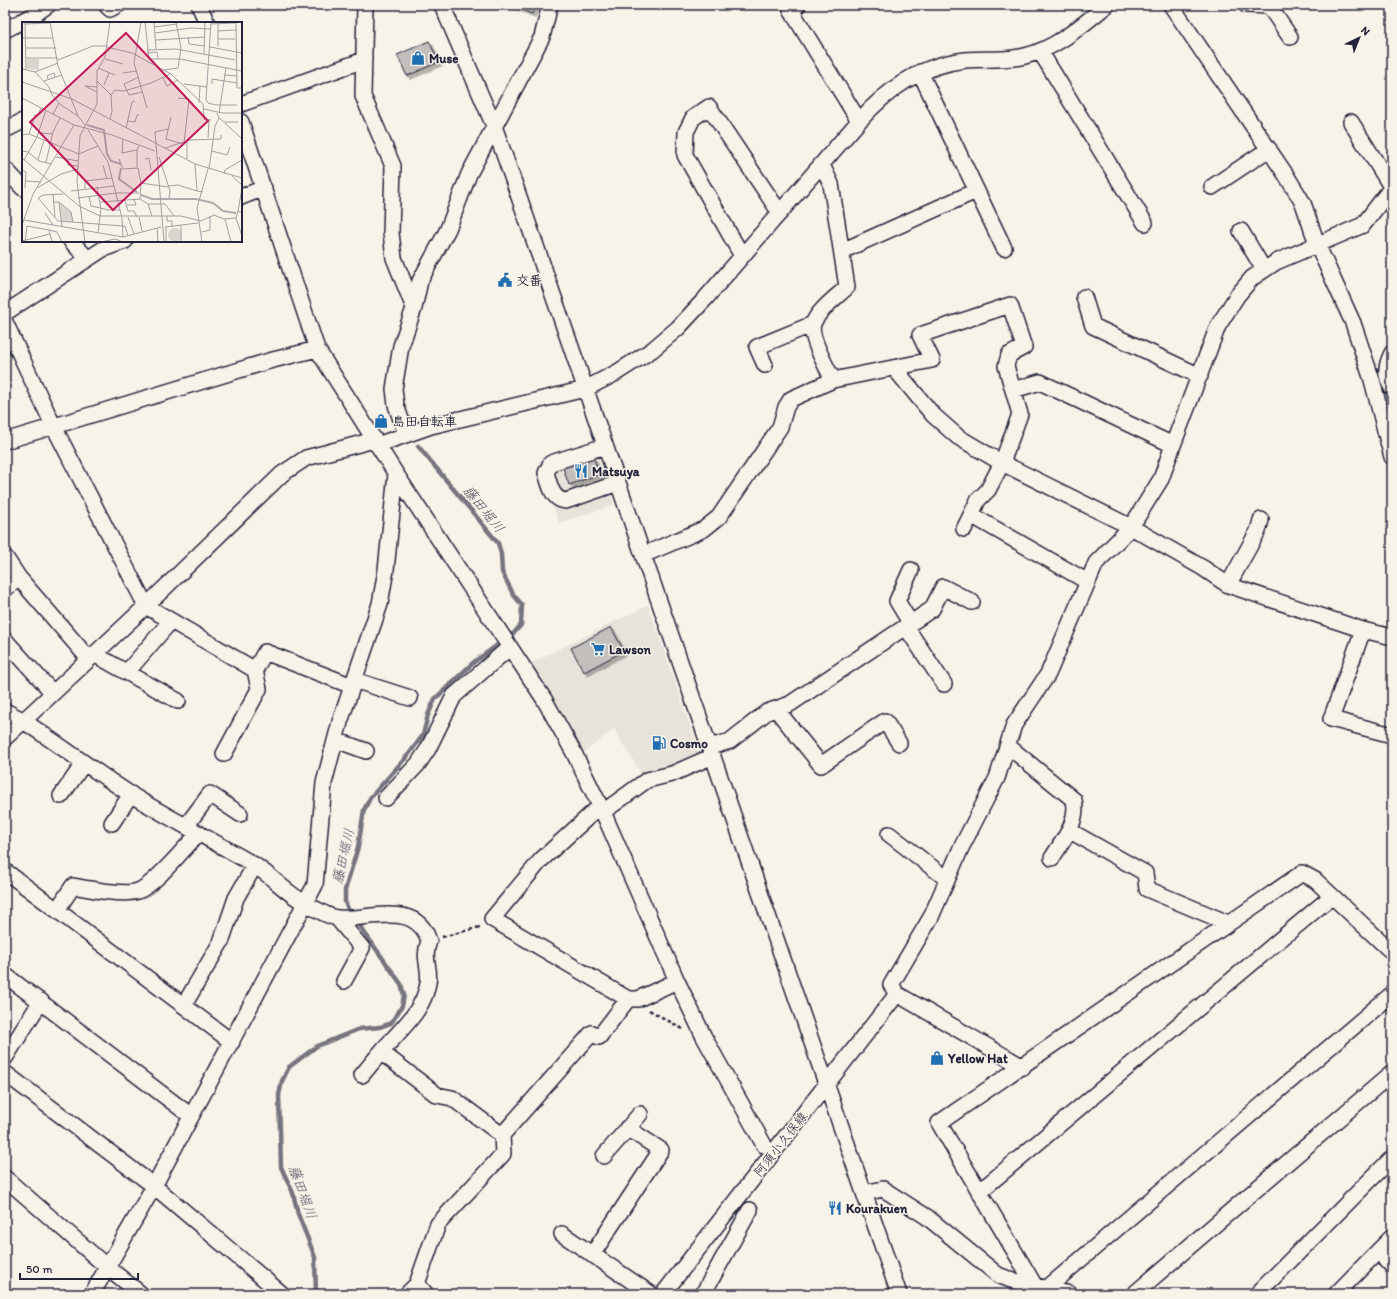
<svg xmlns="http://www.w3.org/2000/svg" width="1397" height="1299" font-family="Itim,'Klee One',sans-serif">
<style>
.built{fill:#e7e3db}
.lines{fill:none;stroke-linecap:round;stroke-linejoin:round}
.stream{stroke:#76747f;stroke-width:4.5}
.building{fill:#c2bfbd;stroke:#22223b;filter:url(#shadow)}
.minor-casing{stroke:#22223b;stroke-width:18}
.path{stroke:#22223b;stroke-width:2.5;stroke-dasharray:4 3;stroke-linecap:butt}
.minor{stroke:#f7f3e8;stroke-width:15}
.labels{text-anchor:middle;stroke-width:3;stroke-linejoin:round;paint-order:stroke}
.poi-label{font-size:13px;font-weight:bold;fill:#22223b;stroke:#f7f3e8;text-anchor:start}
.street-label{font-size:13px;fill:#22223b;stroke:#f7f3e8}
.water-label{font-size:14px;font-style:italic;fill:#535263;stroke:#f7f3e8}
.inset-river{fill:none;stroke:#aeabad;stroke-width:2}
.inset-road{fill:none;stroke:#a29fa3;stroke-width:1}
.view{fill:#c2185b;fill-opacity:0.15;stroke:#c2185b;stroke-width:2}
.inset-edge{fill:none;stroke:#22223b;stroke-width:2}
</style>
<defs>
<filter id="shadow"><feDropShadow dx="3.5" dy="3.5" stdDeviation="0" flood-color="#0004"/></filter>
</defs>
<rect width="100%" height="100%" fill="#f7f3e8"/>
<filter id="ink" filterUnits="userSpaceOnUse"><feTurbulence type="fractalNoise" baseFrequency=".025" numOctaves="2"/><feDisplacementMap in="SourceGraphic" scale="8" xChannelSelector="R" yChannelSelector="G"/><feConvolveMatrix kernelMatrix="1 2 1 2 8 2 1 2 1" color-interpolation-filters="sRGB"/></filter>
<g filter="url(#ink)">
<path class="built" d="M 593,442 L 614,505 L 559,523 L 538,461 Z
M 648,605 L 701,757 L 643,777 L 614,729 L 582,754 L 556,703 L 529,664 Z"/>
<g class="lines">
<path class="stream" d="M 316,1294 L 315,1257 L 298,1214 L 293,1193 L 281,1167 L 279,1095 L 282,1081 L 289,1067 L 317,1046 L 359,1029 L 380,1027 L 391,1023 L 402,1006 L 404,995 L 401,984 L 349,911 L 345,902 L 345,890 L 358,847 L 364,810 L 370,798 L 409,754 L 423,735 L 428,715 L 435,699 L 474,662 L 514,633 L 521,625 L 522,605 L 513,594 L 502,572 L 501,554 L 498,543 L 418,446"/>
</g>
<path class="building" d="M 510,5 L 536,5 L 532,14 Z
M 429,41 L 439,62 L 407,76 L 397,55 Z
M 593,457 L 600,474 L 569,485 L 563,468 Z
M 611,627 L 624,651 L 584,672 L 571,648 Z"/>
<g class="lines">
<defs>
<path id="minor" d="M 106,5 L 110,9 L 118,5
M 199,5 L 207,23
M 365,5 L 363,96 L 393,166 L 391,233 L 394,258 L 414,308 L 401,346 L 394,389 L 396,405 L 406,434
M 442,5 L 494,126 L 517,191 L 899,1294
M 798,5 L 791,10 L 859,121
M 1171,5 L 1286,175 L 1303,203 L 1317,244 L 1353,323 L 1372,380 L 1392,457
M 1246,5 L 1269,6 L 1290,37
M 5,30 L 34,15 L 48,5
M 1040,51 L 1145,223
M 920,72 L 1004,248
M 241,104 L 364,60
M 241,122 L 317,349 L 396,474 L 544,699 L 573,751 L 603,812 L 677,981 L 704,1037 L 764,1145
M 1351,122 L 1392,188
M 5,130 L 23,121
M 5,169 L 23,188
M 1212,187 L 1269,149
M 241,197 L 264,188
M 1241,231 L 1264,270
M 71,241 L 88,259
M 842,251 L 976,191
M 742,256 L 685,155 L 686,132 L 693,118 L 709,107 L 780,213
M 1084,297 L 1093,326 L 1200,376
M 414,308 L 420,281 L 448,229 L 469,174 L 542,37 L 550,5
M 5,313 L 103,249 L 125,241
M 5,322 L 53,425 L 146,606 L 255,670 L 265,652 L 352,686
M 1392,353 C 1385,367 1385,375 1392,388
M 765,365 L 757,347 L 813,324
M 895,369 L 933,415 L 958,437 L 1002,463 L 1131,527 L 1203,568 L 1228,585 L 1363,630 L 1392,637
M 833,380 L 932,360 L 920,335 L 1010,305 L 1024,347 L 1009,355 L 1006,366 L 1020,414 L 1002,463 L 988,490 L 978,500 L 971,515 L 1088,582
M 1013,390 L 1040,382 L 1173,445
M 5,441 L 269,361 L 317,349
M 377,445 L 431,426 L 585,389 L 616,373 L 652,350 L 678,328 L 705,299 L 859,121 C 888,89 921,65 965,60 C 985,58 1006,61 1025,56 C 1057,48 1082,25 1107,5
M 605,446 L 551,463 L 546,473 C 550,485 552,500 566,501 L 618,483
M 964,529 L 971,515
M 643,555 L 704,529 L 719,517 L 780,427 L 786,407 L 791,399 L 833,380 C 827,368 809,336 813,324 C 818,310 837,297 847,287 L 831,184 L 822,165
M 5,557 L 19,578 L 89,659
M 1228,585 L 1258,531 L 1261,520
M 5,589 L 19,578
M 911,624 L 897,601 L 911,570
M 906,627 L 944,684
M 1363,630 L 1331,719 L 1392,735
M 5,640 L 52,692
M 94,654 L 178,701
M 127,672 L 170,622
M 354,680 L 410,698
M 776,709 L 821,765 L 885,721 L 899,743
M 5,711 L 22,720 C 58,744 93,770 130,794 C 170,819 213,840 254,865 C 272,876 286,893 305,903 C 314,908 328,917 338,918 C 368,921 416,899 429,941 C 422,959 431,967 428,983 C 424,1011 398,1032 381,1052 L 437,1095 L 452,1098 L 502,1135 L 503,1154 L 438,1224 L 417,1284 L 426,1294
M 5,738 L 146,606 L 282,474 L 306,458 L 374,440
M 336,740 L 366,751
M 1008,746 L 1074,800 C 1079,822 1063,840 1052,858
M 710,747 L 730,741 L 767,712 L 790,704 L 932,609 L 943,587 L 972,602
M 224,754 L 259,689 L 255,670
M 61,796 L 84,763
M 386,798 L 418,764 L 428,749 L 454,696 L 510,647
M 600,806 L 541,860 L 492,919 L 628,999 L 638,999 L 677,981
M 603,812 L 647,780 L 672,774 L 713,756
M 112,823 L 131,794
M 186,826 L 210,794 L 240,814
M 1070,831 L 1145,873 L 1147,889 L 1228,923
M 889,834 L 947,879
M 5,871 L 232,1042
M 57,910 L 73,886 C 89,889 123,896 138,891 C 155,885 185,847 199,833
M 337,918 L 362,948 L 344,981
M 5,975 L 191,1116
M 184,1005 L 221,942 L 236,898 L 255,865
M 5,1058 L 41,1001
M 1023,1067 L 897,994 L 891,985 L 931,917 L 961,848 L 997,778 L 1014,725 L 1048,674 L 1096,563 L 1131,527 L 1161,479 L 1173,445 L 1218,326 L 1237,296 L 1252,278 L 1276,262 L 1363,225 L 1392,187
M 5,1073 L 154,1186 L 282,1294
M 362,1075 L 381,1052
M 502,1135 L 592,1033 L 599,1037 L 628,999
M 604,1156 L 640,1114
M 5,1178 L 107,1267 L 141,1294
M 979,1192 L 1332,896
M 864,1193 L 883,1189 L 927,1217 L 998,1275 L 1011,1280 L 1070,1294
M 562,1234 L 651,1294
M 1378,1251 L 1392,1266
M 592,1255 L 661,1150 L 627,1128
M 1035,1286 L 939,1123 L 1302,873 L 1315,880 L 1392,952
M 1046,1289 L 1392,994
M 92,1294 L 154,1186 L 315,885 L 324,783 L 340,722 L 380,604 L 386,570 L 396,474
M 407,1294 L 417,1284
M 663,1294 L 897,994
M 703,1294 L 750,1210
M 1134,1294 L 1392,1073
M 1257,1294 L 1392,1158
M 1336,1294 L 1392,1237"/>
</defs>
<use href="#minor" class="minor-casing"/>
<path class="path" d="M 442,937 L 480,927
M 649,1010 L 683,1029"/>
<use href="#minor" class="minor"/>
</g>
</g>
<defs>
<symbol id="shop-bare" viewBox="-9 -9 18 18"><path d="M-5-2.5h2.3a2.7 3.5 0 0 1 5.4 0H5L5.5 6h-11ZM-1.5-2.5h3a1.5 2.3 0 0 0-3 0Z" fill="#1f6fb2" stroke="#f7f3e8" stroke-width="2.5" paint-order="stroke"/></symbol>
<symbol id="civic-bare" viewBox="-9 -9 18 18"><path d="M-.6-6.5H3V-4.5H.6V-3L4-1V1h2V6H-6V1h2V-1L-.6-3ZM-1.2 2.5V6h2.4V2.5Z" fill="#1f6fb2" stroke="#f7f3e8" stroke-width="2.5" paint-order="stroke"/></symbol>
<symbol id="restaurant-bare" viewBox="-9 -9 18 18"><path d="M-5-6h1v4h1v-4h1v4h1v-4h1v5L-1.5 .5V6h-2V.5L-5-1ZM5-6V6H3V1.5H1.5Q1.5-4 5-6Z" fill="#1f6fb2" stroke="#f7f3e8" stroke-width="2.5" paint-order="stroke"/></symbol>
<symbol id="supermarket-bare" viewBox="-9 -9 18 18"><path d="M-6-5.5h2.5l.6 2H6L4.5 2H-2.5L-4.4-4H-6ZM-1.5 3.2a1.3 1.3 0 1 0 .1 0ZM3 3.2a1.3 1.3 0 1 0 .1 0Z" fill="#1f6fb2" stroke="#f7f3e8" stroke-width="2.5" paint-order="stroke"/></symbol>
<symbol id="fuel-bare" viewBox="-9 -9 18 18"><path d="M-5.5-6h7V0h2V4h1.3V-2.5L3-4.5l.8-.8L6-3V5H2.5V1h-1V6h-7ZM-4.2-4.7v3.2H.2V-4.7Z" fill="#1f6fb2" stroke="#f7f3e8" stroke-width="2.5" paint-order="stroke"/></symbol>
</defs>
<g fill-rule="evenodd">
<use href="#shop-bare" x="408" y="48" width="20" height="20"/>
<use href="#civic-bare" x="495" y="270" width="20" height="20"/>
<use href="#shop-bare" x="371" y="411" width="20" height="20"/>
<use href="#restaurant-bare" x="571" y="461" width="20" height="20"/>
<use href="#supermarket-bare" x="588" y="639" width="20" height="20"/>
<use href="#fuel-bare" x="649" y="733" width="20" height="20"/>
<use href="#shop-bare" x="927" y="1048" width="20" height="20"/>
<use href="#restaurant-bare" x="825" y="1198" width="20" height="20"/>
</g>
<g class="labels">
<g class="poi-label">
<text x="429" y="63">Muse</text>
<text x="516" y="285">交番</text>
<text x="392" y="426">島田自転車</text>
<text x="592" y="476">Matsuya</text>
<text x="609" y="654">Lawson</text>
<text x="670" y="748">Cosmo</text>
<text x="948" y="1063">Yellow Hat</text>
<text x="846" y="1213">Kourakuen</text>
</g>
<g class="street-label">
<text transform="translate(780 1144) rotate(-52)" y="5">阿須小久保線</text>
</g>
<g class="water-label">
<text transform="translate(484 509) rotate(51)" y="5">藤田堀川</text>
<text transform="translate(343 856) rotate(-77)" y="5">藤田堀川</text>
<text transform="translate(303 1192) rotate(70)" y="5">藤田堀川</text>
</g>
</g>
<g transform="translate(22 22)">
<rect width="220" height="220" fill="#f7f3e8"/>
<path d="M 5,37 L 17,37 L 17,48 L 5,47 ZM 37,180 L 49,190 L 51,200 L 40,199 ZM146 213a7 7 0 1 1 14 0a7 7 0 1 1-14 0Z" fill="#d8d5cf"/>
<path class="inset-river" d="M 65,103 L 82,108 L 85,132 L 89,139 L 99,142M 99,146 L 97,157 L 115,170M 119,173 L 130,177 L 174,177 L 191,181 L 201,189 L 214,191"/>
<path class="inset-road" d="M 3,0 L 4,48M 28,0 L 36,44 L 56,94M 119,0 L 112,41 L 125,86M 123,0 L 127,37 L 158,37 L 220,49M 132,0 L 134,27M 189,0 L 184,78 L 186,81 L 194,83 L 215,83M 196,0 L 196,25M 214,0 L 215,66 L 220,66M 3,2 L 28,1M 189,2 L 214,1M 132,5 L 155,2M 196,9 L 214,8M 133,11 L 169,6 L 189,7M 166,15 L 167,22 L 182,24M 0,16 L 31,16M 196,17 L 213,17M 134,18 L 183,15M 85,25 L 110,31 L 149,52 L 181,82 L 182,97 L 189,98M 188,25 L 220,31M 3,26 L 34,26M 125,28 L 154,27 L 213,38M 125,31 L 135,30 L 136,37M 182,32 L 183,0M 4,36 L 36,36M 83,37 L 101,42M 36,38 L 71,24 L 85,24M 76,46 L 93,53M 0,47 L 13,50 L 27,65 L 30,73 L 39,83 L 56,94 L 63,103M 141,48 L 156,46 L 159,26 L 154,0M 13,50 L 36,41M 101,51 L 114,49M 202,53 L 215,54M 117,55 L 102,62 L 107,73 L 120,70M 141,56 L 145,64 L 156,58M 26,57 L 25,54 L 32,51 L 33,55M 22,59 L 40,53M 75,59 L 89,73 L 90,89 L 88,97M 0,60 L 50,77 L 173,142 L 220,156M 162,62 L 185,65M 190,62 L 190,57 L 215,61M 82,63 L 87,51M 75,65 L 63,64 L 75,70M 89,73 L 93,68 L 102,69 L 129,61 L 148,52M 0,76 L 52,103 L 90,113 L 133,129M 156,76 L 167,77 L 162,121M 177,81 L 178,64M 182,87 L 200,91 L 220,91M 195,91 L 197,96 L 202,100 L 216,100M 197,91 L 204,46M 31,92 L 37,81M 149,95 L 144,117 L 161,122M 106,99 L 113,100 L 115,93 L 117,93M 203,101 L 220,117M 62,106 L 58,114 L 55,160 L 63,220M 62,106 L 75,82 L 75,49 L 83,35 L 88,0M 104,106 L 110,80 L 113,79M 66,108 L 86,140 L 100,196 L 101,215M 133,110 L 142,220M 133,110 L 146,107M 16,111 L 31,112M 7,112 L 13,93 L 16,93 L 19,86M 0,113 L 7,112 L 57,132 L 76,124M 186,116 L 187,98M 101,117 L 100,131 L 115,128 L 117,124M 143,126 L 168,118 L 199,117 L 199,113M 115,128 L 115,145M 0,129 L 6,130 L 17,139 L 30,142M 190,129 L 205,133 L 208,125M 34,135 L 56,139M 137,135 L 148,169 L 147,176M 0,136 L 57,184 L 78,194 L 159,194 L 179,199 L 192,193 L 202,197 L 214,196 L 216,189M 97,137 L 101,147 L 116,146 L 119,161 L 146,165M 123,137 L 127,136 L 129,148M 165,137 L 165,119M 2,138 L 15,115 L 24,88M 16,138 L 22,118M 46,138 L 46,143 L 56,144M 24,140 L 31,110 L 38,96M 173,142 L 175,169 L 181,170M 81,143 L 85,157M 187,147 L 193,104 L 197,96M 0,148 L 4,150 L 3,166M 202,152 L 203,148 L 220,138M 210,154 L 220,163M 3,159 L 19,160M 146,164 L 156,163 L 175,169M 75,165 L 79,187 L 76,211M 15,166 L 39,152 L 56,147M 220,166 L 216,189 L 220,191M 63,167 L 63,159 L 90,156M 49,169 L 92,164M 31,172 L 33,195M 41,172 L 21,173 L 16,176 L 36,199 L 101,204M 67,174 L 69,184 L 87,188 L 98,188M 56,176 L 94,171 L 117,171M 118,176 L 119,161M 103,179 L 106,189 L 112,189 L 115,195M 31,180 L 37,180 L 49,190 L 51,200M 78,180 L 118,177 L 126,182 L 143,182 L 152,194M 37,181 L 40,204M 126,182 L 130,194M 105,183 L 114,183 L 112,178M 23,191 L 31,203M 145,194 L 145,199 L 150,199 L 150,205M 106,195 L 112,212M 117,195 L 120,209M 214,196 L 220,214M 203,197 L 209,220M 2,198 L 101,215 L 139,205M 0,203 L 11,172 L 52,103M 159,204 L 159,220M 101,205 L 103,204 L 106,214M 143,205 L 176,201M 144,205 L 144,220M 135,206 L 136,220M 27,208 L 35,210 L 40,220M 180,210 L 188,208 L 188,194M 0,219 L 28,212M 3,220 L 5,204 L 27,208 L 30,220M 79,220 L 93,217 L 101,220M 180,220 L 175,186 L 186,147"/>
<path class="view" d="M 104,11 L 186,99 L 91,188 L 8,100 Z"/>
<rect width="220" height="220" class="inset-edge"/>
</g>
<rect width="1397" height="1299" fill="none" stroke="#f7f3e8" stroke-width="20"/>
<rect x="10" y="10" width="1377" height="1279" fill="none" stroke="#22223b" stroke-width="1.5" filter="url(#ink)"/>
<g transform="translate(1359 38) rotate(43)" stroke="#f7f3e8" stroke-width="3" paint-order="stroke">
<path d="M0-3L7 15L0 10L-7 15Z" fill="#22223b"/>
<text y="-6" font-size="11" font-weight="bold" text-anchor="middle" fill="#22223b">N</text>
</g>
<path d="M20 1273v6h118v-6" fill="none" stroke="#22223b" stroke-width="2"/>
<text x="26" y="1273" font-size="12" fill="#22223b" stroke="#f7f3e8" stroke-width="3" paint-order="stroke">50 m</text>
</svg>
